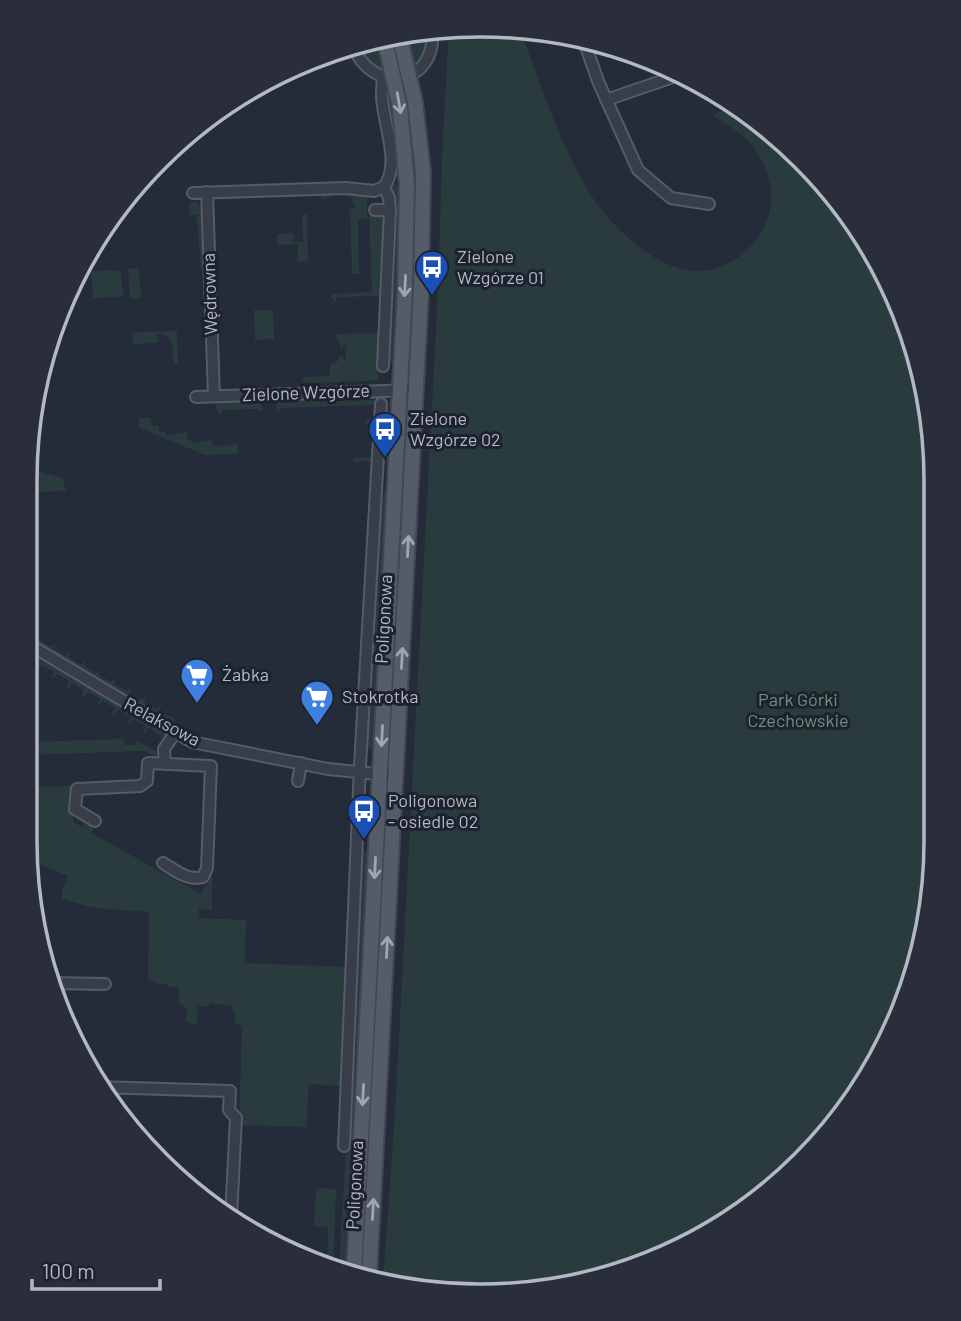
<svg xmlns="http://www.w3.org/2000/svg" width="961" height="1321" font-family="Barlow,sans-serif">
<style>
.green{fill:#2a3b3e}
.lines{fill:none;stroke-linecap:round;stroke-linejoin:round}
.minor-casing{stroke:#555b67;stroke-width:14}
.major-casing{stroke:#414652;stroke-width:18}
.minor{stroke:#373d49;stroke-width:10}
.major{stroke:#555c69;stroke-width:14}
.major-bridge-casing{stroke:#414652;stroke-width:18;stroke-linecap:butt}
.major-bridge{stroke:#555c69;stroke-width:14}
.oneway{stroke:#9fa6b3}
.labels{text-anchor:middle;stroke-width:6;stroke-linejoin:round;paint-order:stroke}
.poi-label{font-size:18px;fill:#b2b8c5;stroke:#1d222e;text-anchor:start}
.street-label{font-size:18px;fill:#b2b8c5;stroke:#1d222e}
.park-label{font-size:18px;fill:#6b9479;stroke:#1d222e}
.rim{fill:none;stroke:#b2b8c5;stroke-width:3.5}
</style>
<rect width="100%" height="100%" fill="#242b39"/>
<path class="green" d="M 449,26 L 519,28 C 542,85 567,170 606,215 C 627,240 660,268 694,271 C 732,273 767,240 771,203 C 773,183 764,159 751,144 C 742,133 725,124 713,115 L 735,104 L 781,137 L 842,203 L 902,306 L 933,421 L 935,871 L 921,959 L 889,1043 L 824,1141 L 758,1202 L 655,1262 L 540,1293 L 421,1293 L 383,1281 L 395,1114 L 438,291 L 442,158 Z
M 429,29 C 429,39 429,47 424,56 C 414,72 385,80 371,66 C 365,60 360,50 356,43 Z
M 393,183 L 399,188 L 400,210 L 392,362 L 387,362 L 390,188 Z
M 339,191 L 365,194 L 367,197 L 367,219 L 358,219 L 359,274 L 352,274 L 350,209 L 355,209 L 351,197 L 345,193 C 335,193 330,199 321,199 L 321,192 Z
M 190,202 L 196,202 L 201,207 L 203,270 L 201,271 L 197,215 L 190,215 Z
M 386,213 L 382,296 L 336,297 L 336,303 L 330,296 L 332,294 L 372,292 L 369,215 Z
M 307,214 L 308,261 L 298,262 L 298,244 L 277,245 L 277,234 L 293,233 L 294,242 L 303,241 L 302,215 Z
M 139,268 L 141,296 L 140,299 L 130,298 L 128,269 Z
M 104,270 L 121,271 L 123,297 L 93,298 L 91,272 Z
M 254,310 L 273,310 L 274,339 L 255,340 Z
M 177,331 L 178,363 L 174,363 L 172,343 L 165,335 L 157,334 L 158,343 L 133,344 L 132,332 Z
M 380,333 L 378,379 L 369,381 L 303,383 L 303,377 L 330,376 L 330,364 L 337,362 L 341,354 L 346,363 L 346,344 L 341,350 L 336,334 Z
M 377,400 L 374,461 L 353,462 L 353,458 L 373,457 L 372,424 L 365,424 L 368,420 L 375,418 L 374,405 L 279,408 L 279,412 L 275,408 L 279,401 Z
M 261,402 L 263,410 L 260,413 L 259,409 L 222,410 L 221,416 L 216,410 L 216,403 Z
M 139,418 L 151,418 L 152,426 L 159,426 L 159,432 L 166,432 L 166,435 L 187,432 L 187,440 L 192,440 L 193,443 L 212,440 L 213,445 L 218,445 L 218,447 L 238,444 L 238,454 L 205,455 L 139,428 Z
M 38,471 L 63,478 L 66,491 L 38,492 Z
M 387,474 L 388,524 L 380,603 L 372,749 L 366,749 L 378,510 L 382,506 Z
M 37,634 L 36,638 L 51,647 L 56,642 L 54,648 L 66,656 L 71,651 L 69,657 L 81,665 L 85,660 L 84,666 L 96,673 L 100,669 L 99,675 L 111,682 L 116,678 L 114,684 L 126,691 L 131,687 L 129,693 L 141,700 L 146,696 L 144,702 L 157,709 L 161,704 L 159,711 L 172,718 L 174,715 L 175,721 L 171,721 L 34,640 L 33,636 Z
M 25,651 L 162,731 L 165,733 L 165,738 L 160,739 L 161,735 L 149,728 L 145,733 L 143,732 L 146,726 L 134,719 L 130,724 L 128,723 L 130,717 L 118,710 L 115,715 L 112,714 L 115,708 L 103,701 L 99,706 L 97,704 L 100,699 L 88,692 L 84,697 L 82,695 L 84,690 L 72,683 L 69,688 L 66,686 L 69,681 L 57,674 L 53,679 L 51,677 L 54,672 L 42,665 L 38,670 L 35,668 L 38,662 L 26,655 L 25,658 Z
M 124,739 L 124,745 L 136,745 L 136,740 L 157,752 L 156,757 L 144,751 L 27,755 L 28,787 L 73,786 L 73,822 L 82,827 L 86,822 L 94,827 L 91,833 L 201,894 L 212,875 L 212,910 L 199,909 L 198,918 L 246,920 L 245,963 L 347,967 L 340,1086 L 309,1084 L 306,1127 L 239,1125 L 242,1026 L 234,1023 L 235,1013 L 231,1006 L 210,1003 L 209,1006 L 198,1006 L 197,1024 L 191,1024 L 186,1020 L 187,1010 L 182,1004 L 179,1004 L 179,988 L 168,987 L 168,984 L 159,984 L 148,979 L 149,912 L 94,908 L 62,899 L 62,889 L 68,876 L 27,859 L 25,840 L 25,742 Z
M 362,800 L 371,801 L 363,846 L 364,851 L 367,851 L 369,872 L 358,1100 L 350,1173 L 345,1269 L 339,1268 L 346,1150 L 349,1150 L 350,1142 L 347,1135 L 352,1048 L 355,1049 L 357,1046 L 352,1038 Z
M 377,962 L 376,1048 L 365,1276 L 358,1274 Z
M 316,1188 L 336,1189 L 333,1266 L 327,1264 L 328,1227 L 314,1226 Z"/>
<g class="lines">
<defs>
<path id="minor" d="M 583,38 L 598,81 L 638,170 L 671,198 L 709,204
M 352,44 C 372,97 438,86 432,29
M 383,78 C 382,87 381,96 383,106 C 386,131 400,165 384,187
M 606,100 L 682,74
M 207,192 L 214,396
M 193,193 L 346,188 L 374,191 L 384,187
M 375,210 L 390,210
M 383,366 L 390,210 L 389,198 L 384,187
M 196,397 L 416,390
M 25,642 L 192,742 L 328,769 L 387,775
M 165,764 L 164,749 L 175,733
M 298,781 L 301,763
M 95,821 L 75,809 L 77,789 L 140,786 L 147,781 L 148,763 L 211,766 L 207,868 L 203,877 C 188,881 176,871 163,863
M 51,983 L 105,984
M 98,1087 L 230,1091 L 229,1110 L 236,1118 L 231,1217
M 344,1146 L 360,766 L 381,404"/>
<path id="major" d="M 354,1272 L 405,291 L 407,185
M 369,1277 L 421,291 L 423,172"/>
</defs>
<use href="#minor" class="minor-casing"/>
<use href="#major" class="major-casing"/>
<use href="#minor" class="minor"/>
<use href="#major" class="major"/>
<defs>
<path id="major-bridge" d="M 399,34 L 415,102 L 423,172
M 384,37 L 400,108 L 407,185"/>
</defs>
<use href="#major-bridge" class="major-bridge-casing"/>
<use href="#major-bridge" class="major-bridge"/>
</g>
<defs><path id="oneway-shaft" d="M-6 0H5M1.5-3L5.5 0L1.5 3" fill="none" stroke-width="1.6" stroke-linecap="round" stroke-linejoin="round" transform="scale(1.75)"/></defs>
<g class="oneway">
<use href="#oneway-shaft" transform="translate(399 103) rotate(80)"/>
<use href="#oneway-shaft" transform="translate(405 286) rotate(93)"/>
<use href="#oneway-shaft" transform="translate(408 546) rotate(-87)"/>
<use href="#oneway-shaft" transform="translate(402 658) rotate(-87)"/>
<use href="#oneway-shaft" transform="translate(382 736) rotate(93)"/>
<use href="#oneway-shaft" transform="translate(375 868) rotate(93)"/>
<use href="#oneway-shaft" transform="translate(387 947) rotate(-87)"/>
<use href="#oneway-shaft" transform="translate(363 1095) rotate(93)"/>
<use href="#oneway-shaft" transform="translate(373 1209) rotate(-87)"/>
</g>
<defs>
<symbol id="bus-pin" viewBox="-11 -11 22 30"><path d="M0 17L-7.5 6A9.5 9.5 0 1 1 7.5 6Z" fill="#1a4fb4" stroke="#1d222e"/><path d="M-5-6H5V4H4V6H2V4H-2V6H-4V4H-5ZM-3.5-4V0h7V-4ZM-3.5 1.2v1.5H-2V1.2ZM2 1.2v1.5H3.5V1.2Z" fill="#fff"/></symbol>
<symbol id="supermarket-pin" viewBox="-11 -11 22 30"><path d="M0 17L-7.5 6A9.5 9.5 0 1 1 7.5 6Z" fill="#3f7fe0" stroke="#1d222e"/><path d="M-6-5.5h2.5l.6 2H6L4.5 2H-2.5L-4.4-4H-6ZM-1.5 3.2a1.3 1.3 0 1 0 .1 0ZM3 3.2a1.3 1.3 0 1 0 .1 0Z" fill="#fff"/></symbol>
</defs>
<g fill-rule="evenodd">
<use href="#bus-pin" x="413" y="248" width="38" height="52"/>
<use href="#bus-pin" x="366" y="410" width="38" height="52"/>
<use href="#supermarket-pin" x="178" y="656" width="38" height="52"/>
<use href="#supermarket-pin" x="298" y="678" width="38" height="52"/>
<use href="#bus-pin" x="345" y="792" width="38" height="52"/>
</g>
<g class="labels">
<g class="poi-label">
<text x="457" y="263">Zielone<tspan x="457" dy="21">Wzgórze 01</tspan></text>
<text x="410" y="425">Zielone<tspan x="410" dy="21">Wzgórze 02</tspan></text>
<text x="222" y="681">Żabka</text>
<text x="342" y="703">Stokrotka</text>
<text x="388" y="807">Poligonowa<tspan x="388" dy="21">- osiedle 02</tspan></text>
</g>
<g class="street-label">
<text transform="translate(210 294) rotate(-92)" y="6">Wędrowna</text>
<text transform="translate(306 393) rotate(-2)" y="6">Zielone Wzgórze</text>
<text transform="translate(384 619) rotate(-87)" y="6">Poligonowa</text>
<text transform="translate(162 722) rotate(28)" y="6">Relaksowa</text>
<text transform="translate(355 1185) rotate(-87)" y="6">Poligonowa</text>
</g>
<g class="park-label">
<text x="798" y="706">Park Górki<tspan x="798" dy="21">Czechowskie</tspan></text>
</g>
</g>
<path d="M0 0H961V1321H0ZM480 37H481A443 443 0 0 1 924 480V841A443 443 0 0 1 481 1284H480A443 443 0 0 1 37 841V480A443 443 0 0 1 480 37Z" fill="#292e3a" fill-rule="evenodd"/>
<path class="rim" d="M480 37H481A443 443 0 0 1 924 480V841A443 443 0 0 1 481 1284H480A443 443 0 0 1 37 841V480A443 443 0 0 1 480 37Z"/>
<path d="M32 1279v10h128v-10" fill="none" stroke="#b2b8c5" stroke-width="3.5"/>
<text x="42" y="1279" font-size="21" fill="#b2b8c5" stroke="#1d222e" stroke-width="5" paint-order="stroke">100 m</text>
</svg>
